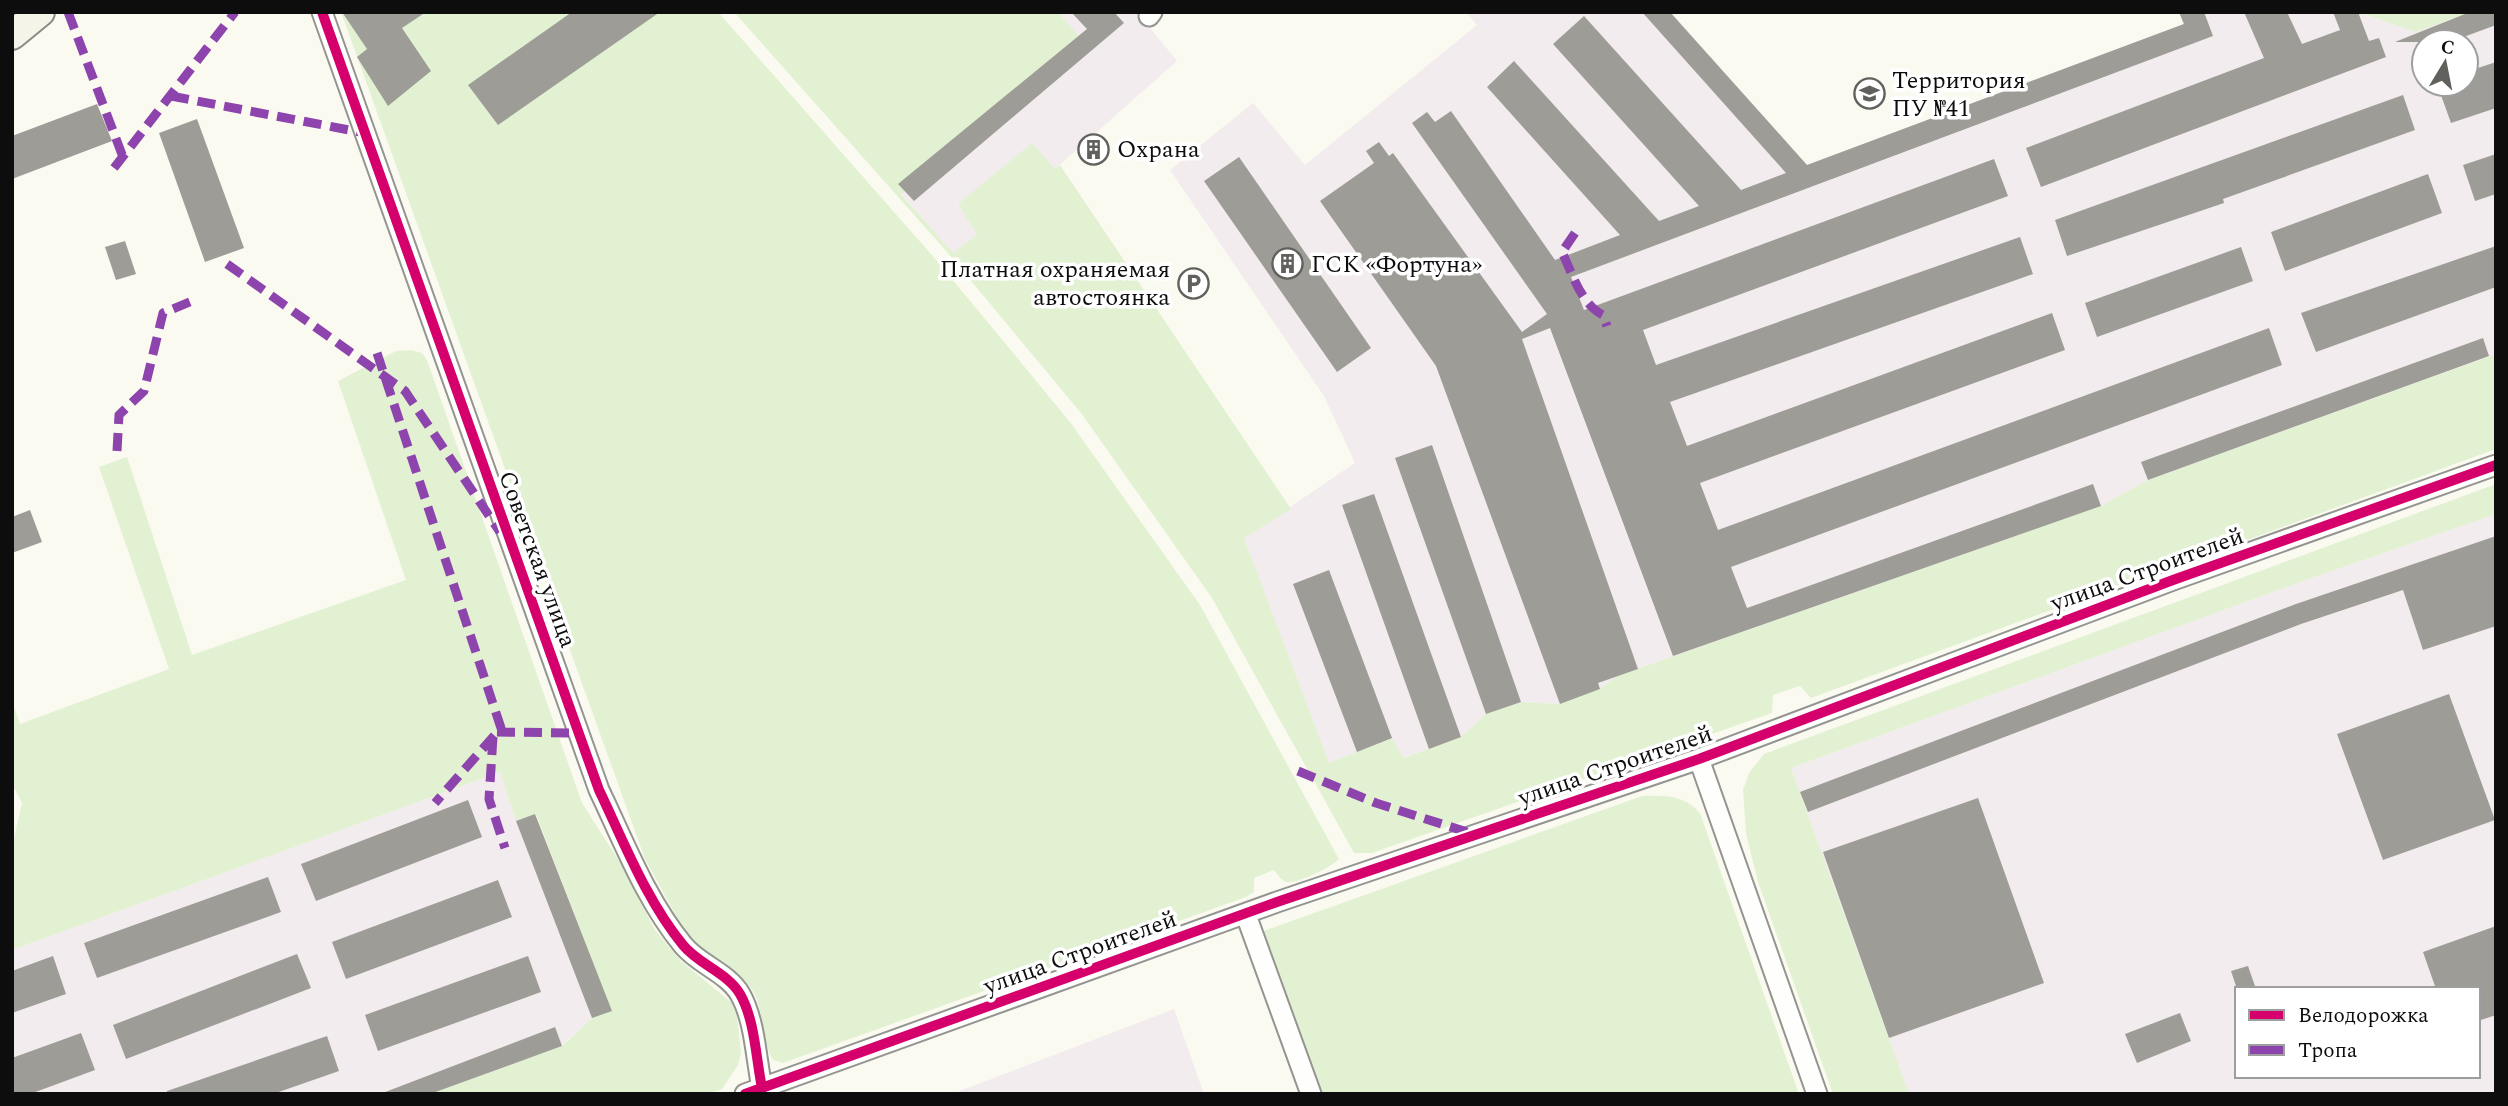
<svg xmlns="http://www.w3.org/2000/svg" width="2508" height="1106" font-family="Spectral,serif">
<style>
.industrial{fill:#f2ecee;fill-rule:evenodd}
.green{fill:#e2f1d2}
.building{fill:#9e9c97}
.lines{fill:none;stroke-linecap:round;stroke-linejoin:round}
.street-casing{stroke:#949490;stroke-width:23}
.secondary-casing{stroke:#8b8a86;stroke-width:32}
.street{stroke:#fefefd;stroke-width:19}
.secondary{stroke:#f5f4e9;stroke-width:28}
.quiet{stroke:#8e44ad;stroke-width:9;stroke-dasharray:18 9;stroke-linecap:butt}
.cycleway-casing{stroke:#fff;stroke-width:15}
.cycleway{stroke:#d6006c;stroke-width:10}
.labels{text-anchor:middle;stroke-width:7;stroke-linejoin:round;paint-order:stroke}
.poi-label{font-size:24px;fill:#0d0d0d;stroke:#fff;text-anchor:start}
.street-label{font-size:24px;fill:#0d0d0d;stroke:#fff}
</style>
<rect width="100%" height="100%" fill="#fbfaf1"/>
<path class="industrial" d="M 1058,12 L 1137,12 L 1177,61 L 1055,169 L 958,204 L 977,235 L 953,254 L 901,193 L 1084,42 Z
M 1466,12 L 1670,12 L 1807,165 L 2183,24 L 2179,12 L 2358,12 L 2416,32 L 2470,12 L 2496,12 L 2496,354 L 2148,480 L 2101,506 L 1617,676 L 1600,689 L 1560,704 L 1521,702 L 1486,714 L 1461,737 L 1402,758 L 1357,752 L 1329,764 L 1244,538 L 1355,463 L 1324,396 L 1170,170 L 1253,103 L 1305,165 L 1477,25 ZM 2424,42 L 2466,42 L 2466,84 L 2424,84 Z
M 2496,514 L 2496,1094 L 1909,1094 L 1791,768 L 2303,581 ZM 2237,989 L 2478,989 L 2478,1076 L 2237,1076 Z
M 500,772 L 516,821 L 535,814 L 612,1011 L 592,1018 L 562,1045 L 430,1094 L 12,1094 L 12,950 Z
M 1174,1009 L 1204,1094 L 952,1094 Z"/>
<path class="green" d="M 341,12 L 718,12 L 938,262 L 1070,422 L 1200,605 L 1339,859 C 1332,867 1297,884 1286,882 C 1281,880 1277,874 1274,870 L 1254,878 L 1254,892 L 1246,897 L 783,1063 L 773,1060 C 760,1039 765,1008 751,988 C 737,968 713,961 696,943 C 675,919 661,887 645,859 Z
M 734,12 L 1058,12 L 1084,42 L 901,194 L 953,253 L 977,235 L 958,204 L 1032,143 L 1055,169 L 1060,165 L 1291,509 L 1244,538 L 1329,763 L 1392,738 L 1403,758 L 1461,737 L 1486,714 L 1521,702 L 1560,704 L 1600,689 L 1617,676 L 2101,506 L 2148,480 L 2496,354 L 2496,449 L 2179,565 L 2171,556 L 2158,561 L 2157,571 L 1811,698 L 1800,686 L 1773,695 L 1772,713 L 1372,853 L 1354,853 L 1212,598 L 1081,413 L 947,252 Z
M 2358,12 L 2470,12 L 2416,32 Z
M 411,350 L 422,353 L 427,360 L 582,803 L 623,867 L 655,930 L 681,961 L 732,1003 L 737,1016 L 741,1054 L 738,1065 L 722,1089 L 706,1094 L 430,1094 L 562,1046 L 592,1018 L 611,1011 L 536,814 L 516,821 L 500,772 L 12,950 L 12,847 L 22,803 L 12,784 L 12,702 L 20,724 L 169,669 L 99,467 L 127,457 L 192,655 L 406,580 L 338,381 L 396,351 Z
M 2496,484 L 2496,514 L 2303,581 L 1791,768 L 1909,1094 L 1833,1094 L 1758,882 L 1746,834 L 1743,790 L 1749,773 L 1764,754 Z
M 1642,796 C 1666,795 1684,795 1700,813 L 1799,1094 L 1320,1094 L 1261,932 Z"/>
<path class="building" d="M 342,12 L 426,12 L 402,28 L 431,71 L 388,106 L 357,57 L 367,49 Z
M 572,12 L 660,12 L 498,125 L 468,85 Z
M 1071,12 L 1114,12 L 1124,23 L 914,201 L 898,184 L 1087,29 Z
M 1642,12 L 1670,12 L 1807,165 L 2184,24 L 2179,12 L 2204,12 L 2213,36 L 1571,277 L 1584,310 L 1994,159 L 2008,196 L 1643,330 L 1656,365 L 2020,237 L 2033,274 L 1670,402 L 1687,446 L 2052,313 L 2065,350 L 1700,483 L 1718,530 L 2269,328 L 2282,365 L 1731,567 L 1747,608 L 2093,484 L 2101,506 L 1673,656 L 1550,328 L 1522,339 L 1638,669 L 1598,683 L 1600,689 L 1560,704 L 1436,366 L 1320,201 L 1374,163 L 1366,151 L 1379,142 L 1389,156 L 1393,153 L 1522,332 L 1547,314 L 1412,123 L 1427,112 L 1435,122 L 1451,111 L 1555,260 L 1620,235 L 1487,87 L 1514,61 L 1659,221 L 1699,206 L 1553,44 L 1584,16 L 1741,190 L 1786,173 Z
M 2244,12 L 2287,12 L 2302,44 L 2340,30 L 2333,12 L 2358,12 L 2369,41 L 2379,38 L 2386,57 L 2041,187 L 2026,148 L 2264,58 Z
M 2470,12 L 2496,12 L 2496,25 L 2450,42 L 2395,42 Z
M 2496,62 L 2496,108 L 2451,123 L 2437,84 L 2466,84 L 2466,72 Z
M 2403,95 L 2415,130 L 2223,199 L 2224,203 L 2067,256 L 2055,220 Z
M 97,104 L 112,141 L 12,179 L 12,136 Z
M 197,119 L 244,248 L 205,262 L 159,133 Z
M 2496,154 L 2496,194 L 2475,201 L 2463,165 Z
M 1239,157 L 1371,348 L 1337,372 L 1204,181 Z
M 2428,174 L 2442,213 L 2285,271 L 2271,232 Z
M 125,241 L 136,274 L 116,280 L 105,247 Z
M 2496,246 L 2496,287 L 2316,352 L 2301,313 Z
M 2241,247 L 2253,281 L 2097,337 L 2085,303 Z
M 2483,338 L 2489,356 L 2148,480 L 2141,462 Z
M 1432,445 L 1521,702 L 1486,714 L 1395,458 Z
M 1374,494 L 1461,737 L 1429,749 L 1342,505 Z
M 30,510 L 42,542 L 12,553 L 12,517 Z
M 2496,536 L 2496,626 L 2423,650 L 2403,590 L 2301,624 L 1808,812 L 1800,792 L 2296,604 Z
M 1329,570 L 1392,738 L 1357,752 L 1293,584 Z
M 2449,694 L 2495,820 L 2383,860 L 2337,734 Z
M 1978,798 L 2044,983 L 1889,1038 L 1823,852 Z
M 468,800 L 482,837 L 316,901 L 301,864 Z
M 535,814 L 612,1011 L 592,1018 L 516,821 Z
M 268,877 L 281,912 L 97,978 L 84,943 Z
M 498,880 L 512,917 L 346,979 L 332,942 Z
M 2496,926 L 2496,1015 L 2478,1021 L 2478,989 L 2436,989 L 2423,952 Z
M 297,954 L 311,988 L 126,1059 L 113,1025 Z
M 53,956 L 66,994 L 12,1013 L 12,971 Z
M 528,956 L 541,992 L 378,1051 L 365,1015 Z
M 2248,966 L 2256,989 L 2237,989 L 2231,971 Z
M 2180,1013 L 2191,1041 L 2137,1063 L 2125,1034 Z
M 555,1027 L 562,1046 L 430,1094 L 380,1094 Z
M 81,1033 L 95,1070 L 30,1094 L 12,1094 L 12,1058 Z
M 327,1036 L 339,1071 L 273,1094 L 167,1094 L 167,1091 Z"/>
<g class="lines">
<defs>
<path id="street" d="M 322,12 L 599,790 C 624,842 646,900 683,945 C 698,964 728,973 740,994 C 755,1020 756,1059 762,1088
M 1149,16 L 1152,12
M 1699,759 L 1817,1094
M 1246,915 L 1311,1094
M 745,1094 L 1277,902 L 1699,759 L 2173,580 L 2496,465"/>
<path id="secondary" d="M 12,35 L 40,12"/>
</defs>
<use href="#street" class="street-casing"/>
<use href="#secondary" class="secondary-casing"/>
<use href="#street" class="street"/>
<use href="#secondary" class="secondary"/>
<path class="quiet" d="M 68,12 L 123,157
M 171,96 L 365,133
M 114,168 L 235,12
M 1575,233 L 1562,252 C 1572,273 1581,304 1603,315 L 1607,326
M 227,264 L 405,391 L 500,532
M 377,353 L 501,728 L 435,803
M 117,451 L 119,415 L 144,391 L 163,313 L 197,299
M 497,732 L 578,733
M 493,737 L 489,799 L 505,848
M 1298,771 L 1376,803 L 1473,834"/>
<defs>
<path id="cycleway" d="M 322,12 L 599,790 C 624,842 646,900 683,945 C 698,964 728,973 740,994 C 755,1020 756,1059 762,1088
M 745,1094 L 1277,902 L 1699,759 L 2173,580 L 2496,465"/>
</defs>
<use href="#cycleway" class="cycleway-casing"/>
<use href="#cycleway" class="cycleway"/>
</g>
<defs>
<symbol id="university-ring" viewBox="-11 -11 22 22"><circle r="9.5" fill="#fff" stroke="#60605d" stroke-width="1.5"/><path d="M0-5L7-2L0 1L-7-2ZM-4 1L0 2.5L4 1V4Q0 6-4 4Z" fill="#60605d"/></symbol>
<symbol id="building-ring" viewBox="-11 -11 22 22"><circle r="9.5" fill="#fff" stroke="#60605d" stroke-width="1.5"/><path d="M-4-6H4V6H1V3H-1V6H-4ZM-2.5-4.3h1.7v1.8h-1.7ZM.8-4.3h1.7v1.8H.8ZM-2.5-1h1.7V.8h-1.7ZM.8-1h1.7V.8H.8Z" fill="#60605d"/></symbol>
<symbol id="parking-ring" viewBox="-11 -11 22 22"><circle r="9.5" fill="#fff" stroke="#60605d" stroke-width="1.5"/><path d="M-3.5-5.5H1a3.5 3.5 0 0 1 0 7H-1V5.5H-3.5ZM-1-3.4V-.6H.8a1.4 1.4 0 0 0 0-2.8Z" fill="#60605d"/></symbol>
</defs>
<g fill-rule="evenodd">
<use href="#university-ring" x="1852" y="76" width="35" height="35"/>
<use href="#building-ring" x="1076" y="132" width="35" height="35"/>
<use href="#building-ring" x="1270" y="246" width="35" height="35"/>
<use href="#parking-ring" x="1176" y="266" width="35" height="35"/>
</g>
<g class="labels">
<g class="poi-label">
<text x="1892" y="88">Территория<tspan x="1892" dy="28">ПУ №41</tspan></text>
<text x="1117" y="157">Охрана</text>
<text x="1311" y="272">ГСК «Фортуна»</text>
<text x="1170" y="277" text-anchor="end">Платная охраняемая<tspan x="1170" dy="28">автостоянка</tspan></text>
</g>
<g class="street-label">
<text transform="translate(538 559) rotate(70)" y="8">Советская улица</text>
<text transform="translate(2147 569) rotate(-20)" y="8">улица Строителей</text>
<text transform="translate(1615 765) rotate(-19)" y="8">улица Строителей</text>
<text transform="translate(1080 952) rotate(-20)" y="8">улица Строителей</text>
</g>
</g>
<rect width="2508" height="1106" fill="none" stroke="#0d0d0d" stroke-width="28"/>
<rect x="2235" y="987" width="245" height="91" fill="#ffffff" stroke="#9e9e9e" stroke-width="2"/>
<rect x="2249" y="1010" width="35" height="10" fill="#d6006c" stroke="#9e9e9e" stroke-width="2"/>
<text x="2298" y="1022" font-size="21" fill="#0d0d0d">Велодорожка</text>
<rect x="2249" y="1045" width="35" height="10" fill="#8e44ad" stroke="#9e9e9e" stroke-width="2"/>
<text x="2298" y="1057" font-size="21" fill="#0d0d0d">Тропа</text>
<g transform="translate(2445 63) rotate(10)"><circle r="33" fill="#ffffff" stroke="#9e9e9e" stroke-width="2"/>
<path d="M0-5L12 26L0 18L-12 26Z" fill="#60605d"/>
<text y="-10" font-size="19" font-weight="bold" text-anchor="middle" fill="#0d0d0d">С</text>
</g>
</svg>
